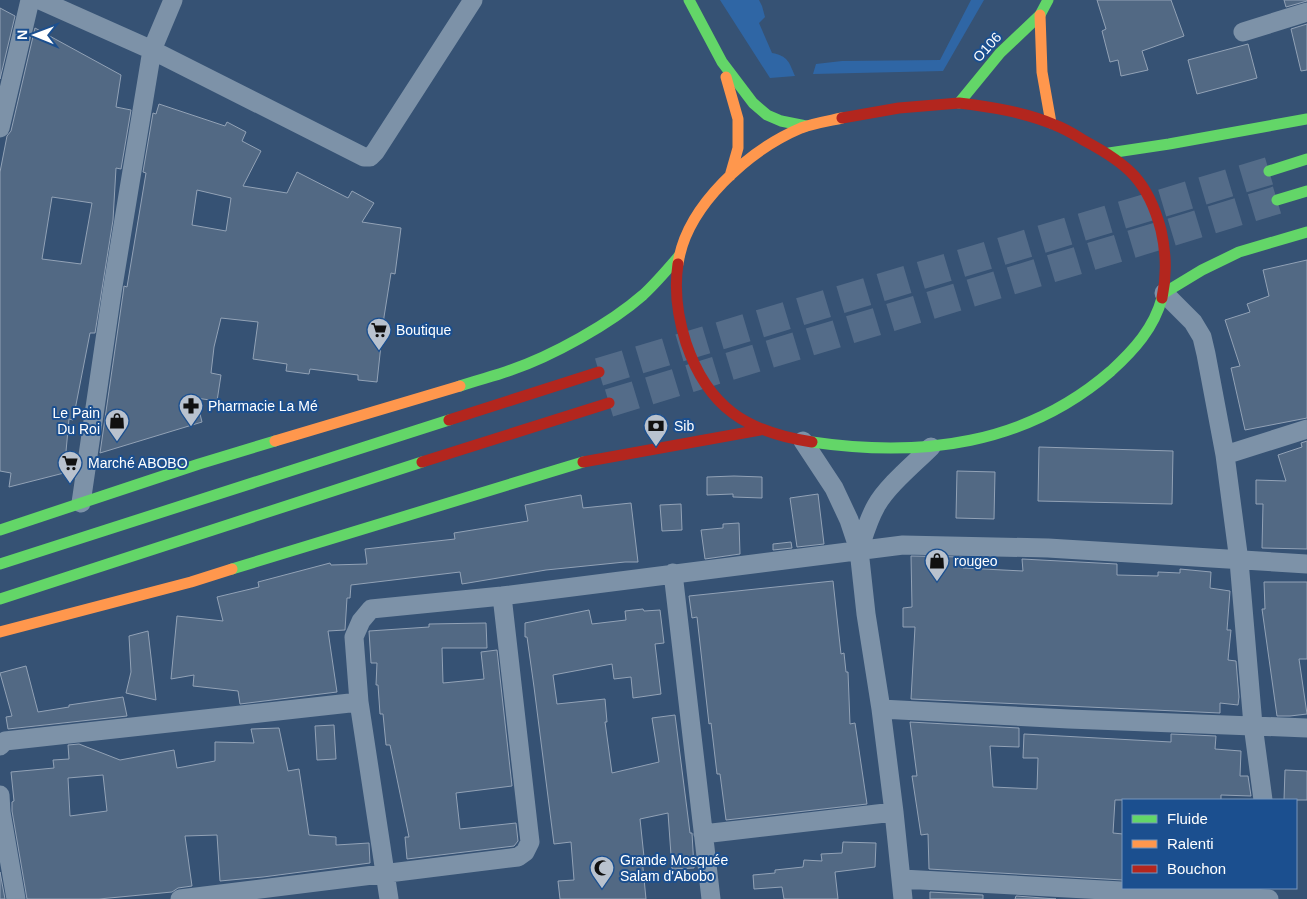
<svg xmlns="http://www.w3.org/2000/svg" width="1307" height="899" font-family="Helvetica,sans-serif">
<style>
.green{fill:#2f66a5}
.building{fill:#526984;stroke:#92a2b6;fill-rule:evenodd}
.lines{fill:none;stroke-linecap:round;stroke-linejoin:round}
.primary-tunnel{stroke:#546c89;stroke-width:28;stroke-dasharray:28 14;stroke-linecap:butt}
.street{stroke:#7d92a8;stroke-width:19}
.fast{stroke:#63d668;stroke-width:11}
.slow{stroke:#ff974d;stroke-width:11}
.jam{stroke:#b3261e;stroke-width:11}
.labels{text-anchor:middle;stroke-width:4;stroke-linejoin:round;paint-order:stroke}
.street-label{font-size:14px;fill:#fff;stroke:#1b4f8f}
.poi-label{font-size:14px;fill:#fff;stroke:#1b4f8f;text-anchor:start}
</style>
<rect width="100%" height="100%" fill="#365274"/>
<path class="green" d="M 720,0 L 759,0 L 762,6 L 765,17 L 759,23 L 772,53 C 788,56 789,62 795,76 L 770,78 Z
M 971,0 L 984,0 L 943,71 L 813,74 L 816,64 L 842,61 L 940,60 Z"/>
<path class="building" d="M 1097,0 L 1171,0 L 1184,36 L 1142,51 L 1148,70 L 1121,76 L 1118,60 L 1110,62 L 1102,31 L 1106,29 Z
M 1284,0 L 1307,0 L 1307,1 L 1286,7 Z
M 0,8 L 15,16 L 0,79 Z
M 1307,24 L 1307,70 L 1301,71 L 1291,29 Z
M 35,28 L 121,75 L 116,107 L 131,110 L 121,169 L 116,168 L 113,220 L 95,333 L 90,333 L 73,420 L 69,419 L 64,473 L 9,487 L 11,473 L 0,471 L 0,172 L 7,136 L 11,131 ZM 52,197 L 92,203 L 81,264 L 42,259 Z
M 1248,44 L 1257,78 L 1197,94 L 1188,60 Z
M 159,104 L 225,126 L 227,122 L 246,132 L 242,141 L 261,151 L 243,186 L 287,193 L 297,172 L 348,198 L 352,191 L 374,203 L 362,222 L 401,228 L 395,274 L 391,273 L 384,317 L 377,382 L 358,380 L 358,375 L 310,369 L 309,374 L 286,371 L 287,364 L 253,359 L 258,322 L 221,318 L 214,347 L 211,373 L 221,375 L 217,401 L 196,398 L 202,422 L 100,453 L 123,294 L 124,286 L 127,287 L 146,173 L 143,172 L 153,113 L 156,114 ZM 197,190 L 231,198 L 226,231 L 192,225 Z
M 1307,260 L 1307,418 L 1245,430 L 1231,368 L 1240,366 L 1225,320 L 1250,312 L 1247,304 L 1269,296 L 1263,270 Z
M 1307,441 L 1307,549 L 1262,548 L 1263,504 L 1256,504 L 1256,480 L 1286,481 L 1278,455 L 1302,447 L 1301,443 Z
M 1039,447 L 1173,451 L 1172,504 L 1038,501 Z
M 957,471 L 995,472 L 994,519 L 956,518 Z
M 734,476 L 762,477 L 762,498 L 733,497 L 733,494 L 707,495 L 707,477 Z
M 818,494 L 824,544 L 797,547 L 790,498 Z
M 581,495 L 583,508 L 631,503 L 638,562 L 625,562 L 546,570 L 462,584 L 460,572 L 351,585 L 350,598 L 347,598 L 345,630 L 328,631 L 337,692 L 240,704 L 238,691 L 193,686 L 194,675 L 171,679 L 177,616 L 223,621 L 217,597 L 259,587 L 258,582 L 330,563 L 331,565 L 367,564 L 365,549 L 455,539 L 454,533 L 528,521 L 525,505 Z
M 681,504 L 682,530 L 662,531 L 660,505 Z
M 739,523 L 740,554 L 705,559 L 701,530 L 723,528 L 723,524 Z
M 791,542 L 792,548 L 773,550 L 773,544 Z
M 911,556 L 963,557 L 963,568 L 1023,571 L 1022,559 L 1117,564 L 1117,575 L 1158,576 L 1158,572 L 1180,573 L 1180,569 L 1211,572 L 1210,588 L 1230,591 L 1227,630 L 1231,630 L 1228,660 L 1236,661 L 1239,697 L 1238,705 L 1220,703 L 1220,713 L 911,699 L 915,627 L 903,627 L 903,608 L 912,607 Z
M 833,581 L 841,654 L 844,653 L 846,672 L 848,672 L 850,724 L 855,723 L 867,804 L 726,820 L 720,774 L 717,774 L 711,723 L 709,724 L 697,617 L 692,618 L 689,596 Z
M 1264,582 L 1307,582 L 1307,659 L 1299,659 L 1307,714 L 1290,716 L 1277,716 L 1262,609 L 1265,609 Z
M 643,609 L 644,611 L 660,610 L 664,643 L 655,644 L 661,694 L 633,698 L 631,677 L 614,679 L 612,664 L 553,675 L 557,704 L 605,699 L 607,722 L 605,722 L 612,773 L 659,762 L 652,718 L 675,715 L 690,833 L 692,833 L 694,868 L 672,869 L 668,813 L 640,819 L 644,857 L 642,858 L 646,899 L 560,899 L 558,881 L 574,880 L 571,842 L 554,844 L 534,687 L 527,637 L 525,637 L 525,623 L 589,610 L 592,624 L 626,620 L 625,611 Z
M 486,623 L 487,648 L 442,648 L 443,683 L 484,679 L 481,652 L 497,650 L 512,786 L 456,793 L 460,829 L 516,823 L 518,841 L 514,846 L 407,859 L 405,837 L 409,837 L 390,745 L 386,745 L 383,714 L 380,714 L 378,685 L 376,685 L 377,663 L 371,663 L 369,631 L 429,627 L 429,624 Z
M 148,631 L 156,700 L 126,693 L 131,672 L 129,636 Z
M 26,666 L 38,712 L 69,707 L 69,705 L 123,697 L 127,716 L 8,729 L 6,717 L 12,716 L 0,673 Z
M 910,722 L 1019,728 L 1019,747 L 990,746 L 993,787 L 1037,789 L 1038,758 L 1023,758 L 1024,734 L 1171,742 L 1171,734 L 1216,736 L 1215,749 L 1241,751 L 1240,776 L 1248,776 L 1251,796 L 1221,795 L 1221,800 L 1115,800 L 1113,833 L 1123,834 L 1123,880 L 929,869 L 928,834 L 921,835 L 912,776 L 917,776 Z
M 334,725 L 336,759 L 317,760 L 315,726 Z
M 279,728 L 288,771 L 299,769 L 309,835 L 336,837 L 336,845 L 369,843 L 370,863 L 263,877 L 220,881 L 217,835 L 185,836 L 192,886 L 178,888 L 172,892 L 99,899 L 27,899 L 12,811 L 12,802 L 14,801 L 11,772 L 54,768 L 53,760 L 69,759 L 68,745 L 79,744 L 120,760 L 174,750 L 177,768 L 215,761 L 215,742 L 254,743 L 251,729 ZM 103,775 L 107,811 L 70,816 L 68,778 Z
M 1285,770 L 1307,771 L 1307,800 L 1284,800 Z
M 843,842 L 876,843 L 875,867 L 835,872 L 838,899 L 784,899 L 782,887 L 754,889 L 753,875 L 775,873 L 775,870 L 803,867 L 804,860 L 822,861 L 821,854 L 842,853 Z
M 0,872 L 5,899 L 0,899 Z
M 930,892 L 983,895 L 983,899 L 930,899 Z
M 1016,896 L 1056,899 L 1015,899 Z"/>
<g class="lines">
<path class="primary-tunnel" d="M 599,372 L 1269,171
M 609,403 L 1277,200"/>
<path class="street" d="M 40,0 L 152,50 L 364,157 L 370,157 L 375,152 L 473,0
M 1243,32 L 1307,12
M 0,128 L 30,0
M 1164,293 L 1193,322 L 1202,337 L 1206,354 L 1225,455 L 1239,561 L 1253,725 L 1263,800
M 803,441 L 834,488 L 849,520 L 859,550 L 866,614 L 881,709 L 894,812 L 903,899
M 1225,455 L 1307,429
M 81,503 L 112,292 L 152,50 L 173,0
M 859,550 C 864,535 868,520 876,506 C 887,486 914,464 931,447
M 673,573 L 711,899
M 881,709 L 1069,719 L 1307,728
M 0,746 L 5,741 L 359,702
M 0,795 L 1,812 L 16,899
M 703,834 L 894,812
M 902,879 L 1269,899
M 180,899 L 518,857 L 525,852 L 530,842 L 502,596
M 389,899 L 359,702 L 354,637 L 361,621 L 371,609 L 502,596 L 903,545 L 1048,548 L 1307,564"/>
<path class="fast" d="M 689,0 L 722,62 L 753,103 L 767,115 L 781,121 L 806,126
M 959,103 L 1000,53 L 1040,15 L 1048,0
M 1109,153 L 1169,144 L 1307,119
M 1269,171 L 1307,159
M 1277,200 L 1307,191
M 1164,293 L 1202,270 L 1239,252 L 1307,232
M 460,386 C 477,380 495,376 511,370 C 552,356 610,324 643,295 C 656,283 667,270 679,256
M 812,442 C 921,458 1026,445 1111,371 C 1134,350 1154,328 1162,298
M 0,530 L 199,464 L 275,441
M 0,564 L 449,420
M 232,569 L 583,462
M 0,599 L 422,462"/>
<path class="slow" d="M 1040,15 L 1042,72 L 1051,123
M 726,77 L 738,119 L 738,148 L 730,176
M 678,264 C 686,206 749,150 801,128 C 814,123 828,121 842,118
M 275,441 L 460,386
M 0,632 L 191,582 L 232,569"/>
<path class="jam" d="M 959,103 C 992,107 1024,112 1055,125 C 1066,129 1075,135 1085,141 C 1128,164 1148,181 1161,230 C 1166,252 1167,275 1162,298
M 842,118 L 899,108 L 959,103
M 678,264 C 674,290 678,318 686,343 C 708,408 747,432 812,442
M 449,420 L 599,372
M 422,462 L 609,403
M 583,462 L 760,430"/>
</g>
<defs>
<symbol id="supermarket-pin" viewBox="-11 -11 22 30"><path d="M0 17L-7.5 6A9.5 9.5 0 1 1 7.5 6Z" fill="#b9c2ce" stroke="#1b4f8f"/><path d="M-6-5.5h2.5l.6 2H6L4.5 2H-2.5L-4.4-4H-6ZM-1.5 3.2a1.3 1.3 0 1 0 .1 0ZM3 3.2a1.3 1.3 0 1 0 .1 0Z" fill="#111"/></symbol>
<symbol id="pharmacy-pin" viewBox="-11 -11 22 30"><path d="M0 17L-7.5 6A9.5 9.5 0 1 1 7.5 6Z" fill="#b9c2ce" stroke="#1b4f8f"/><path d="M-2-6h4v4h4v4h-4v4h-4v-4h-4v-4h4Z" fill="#111"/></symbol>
<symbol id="shop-pin" viewBox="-11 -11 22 30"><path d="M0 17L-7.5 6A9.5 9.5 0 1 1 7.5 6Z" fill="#b9c2ce" stroke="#1b4f8f"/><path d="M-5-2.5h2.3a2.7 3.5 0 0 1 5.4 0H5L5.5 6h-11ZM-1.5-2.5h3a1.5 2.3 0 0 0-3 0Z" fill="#111"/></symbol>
<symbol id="bank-pin" viewBox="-11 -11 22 30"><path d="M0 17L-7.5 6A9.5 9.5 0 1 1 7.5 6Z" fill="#b9c2ce" stroke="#1b4f8f"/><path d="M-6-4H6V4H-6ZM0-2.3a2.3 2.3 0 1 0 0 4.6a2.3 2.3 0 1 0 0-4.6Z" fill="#111"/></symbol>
<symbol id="mosque-pin" viewBox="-11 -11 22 30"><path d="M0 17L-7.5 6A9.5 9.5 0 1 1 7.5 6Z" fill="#b9c2ce" stroke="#1b4f8f"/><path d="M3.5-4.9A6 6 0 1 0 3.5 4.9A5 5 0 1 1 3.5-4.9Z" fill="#111"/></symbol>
</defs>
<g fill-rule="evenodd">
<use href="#supermarket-pin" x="365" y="316" width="28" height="38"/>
<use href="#pharmacy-pin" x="177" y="392" width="28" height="38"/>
<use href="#shop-pin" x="103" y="407" width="28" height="38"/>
<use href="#bank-pin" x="642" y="412" width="28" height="38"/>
<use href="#supermarket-pin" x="56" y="449" width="28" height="38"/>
<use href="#shop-pin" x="923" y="547" width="28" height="38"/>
<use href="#mosque-pin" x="588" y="854" width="28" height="38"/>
</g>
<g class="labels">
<g class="street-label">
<text transform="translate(987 47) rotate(-48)" y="5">O106</text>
</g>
<g class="poi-label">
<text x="396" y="335">Boutique</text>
<text x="208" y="411">Pharmacie La Mé</text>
<text x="100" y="418" text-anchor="end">Le Pain<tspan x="100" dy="16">Du Roi</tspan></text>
<text x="674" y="431">Sib</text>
<text x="88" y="468">Marché ABOBO</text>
<text x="954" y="566">rougeo</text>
<text x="620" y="865">Grande Mosquée<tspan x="620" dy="16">Salam d'Abobo</tspan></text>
</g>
</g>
<rect x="1122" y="799" width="175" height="90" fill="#1b4f8f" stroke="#7695bc"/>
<rect x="1132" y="815" width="25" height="8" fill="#63d668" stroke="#7695bc"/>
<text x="1167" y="824" font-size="15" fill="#ffffff">Fluide</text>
<rect x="1132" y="840" width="25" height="8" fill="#ff974d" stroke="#7695bc"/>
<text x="1167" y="849" font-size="15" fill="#ffffff">Ralenti</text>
<rect x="1132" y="865" width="25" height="8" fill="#b3261e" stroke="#7695bc"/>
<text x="1167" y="874" font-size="15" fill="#ffffff">Bouchon</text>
<g transform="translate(35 35) rotate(271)" stroke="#1b4f8f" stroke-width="4" paint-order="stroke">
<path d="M0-4L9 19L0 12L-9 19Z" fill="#ffffff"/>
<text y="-8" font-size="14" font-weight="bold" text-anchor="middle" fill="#ffffff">N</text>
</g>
</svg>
